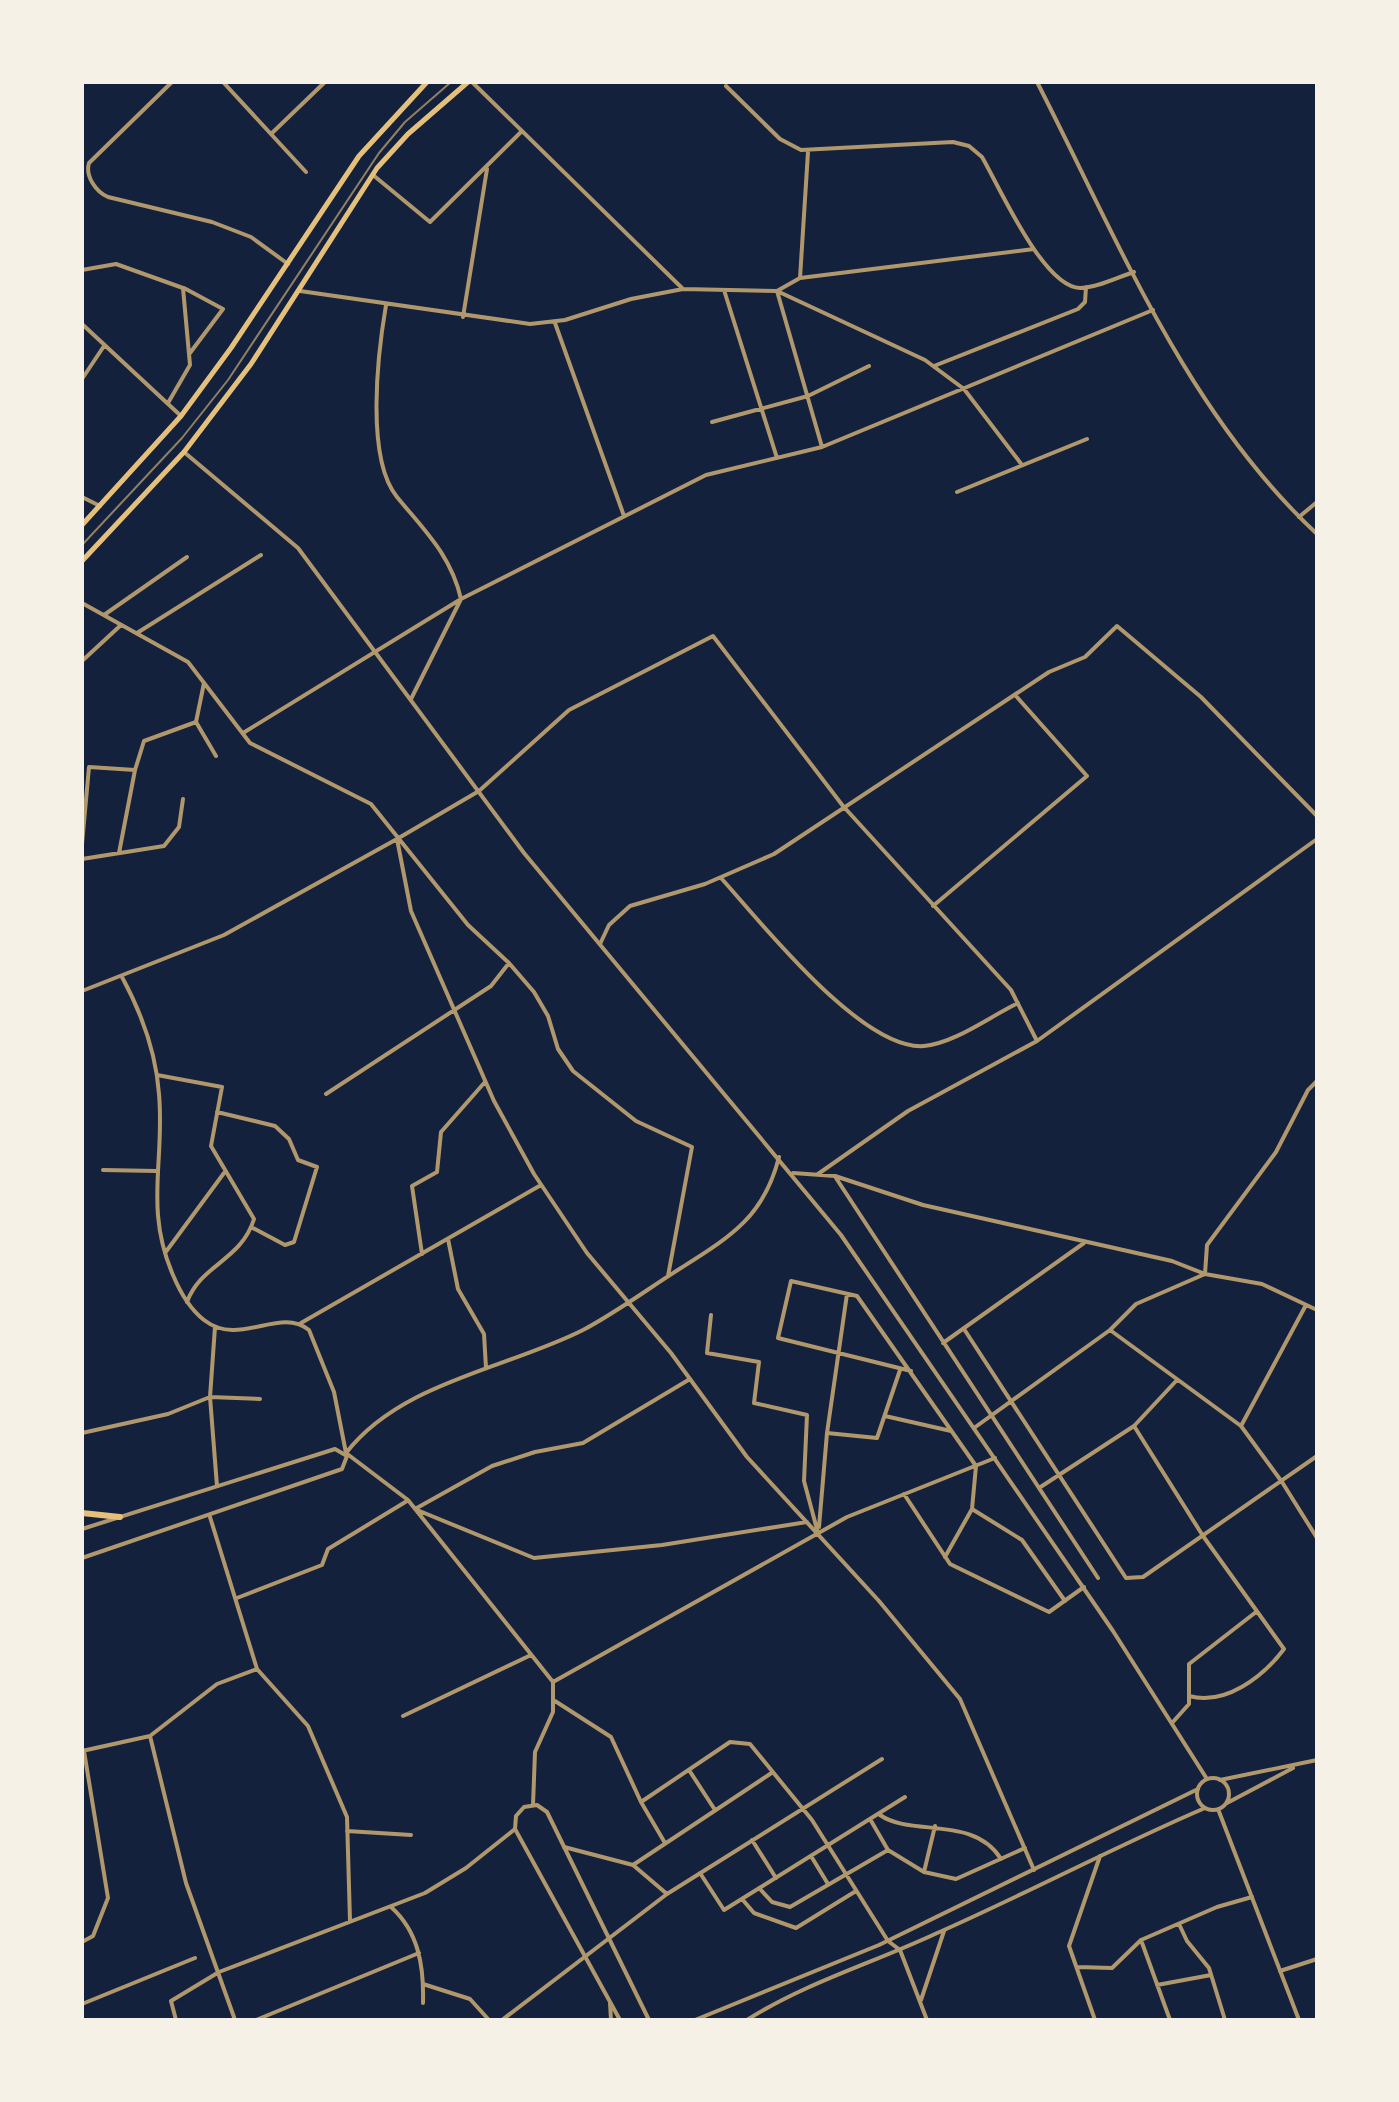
<svg xmlns="http://www.w3.org/2000/svg" width="1399" height="2102" font-family="'Nunito Sans',sans-serif">
<style>
.lines{fill:none;stroke-linecap:round;stroke-linejoin:round}
.minor{stroke:#b1986c;stroke-width:4}
.tertiary{stroke:#b1986c;stroke-width:4}
.secondary{stroke:#e5c07b;stroke-width:5}
.primary{stroke:#e5c07b;stroke-width:6}
.tram{stroke:#918062;stroke-width:2}
</style>
<rect width="100%" height="100%" fill="#14213d"/>
<g class="lines">
<path class="minor" d="M 172,82 L 89,163 C 85,176 96,192 108,197 L 212,222 L 251,237 L 288,264
M 223,82 L 306,172
M 472,82 L 682,288
M 726,86 L 780,139 L 801,150 L 953,142 L 969,146 L 982,157 C 999,186 1043,287 1080,288 C 1097,288 1118,277 1134,272
M 271,134 L 325,82
M 373,175 L 430,222 L 522,131
M 82,270 L 116,264 L 183,288 L 190,365 L 168,403
M 800,278 L 808,152
M 184,288 L 223,309 L 190,353
M 724,290 L 777,458
M 300,291 L 530,324 L 565,320 L 631,299 L 683,289 L 777,291 L 925,360 L 964,389 L 1022,465
M 386,305 C 378,352 365,458 397,497 C 424,530 451,555 461,599 L 411,699
M 463,317 L 487,169
M 555,323 L 624,516
M 82,324 L 181,416
M 934,366 L 1078,309 L 1085,302 L 1086,287
M 82,379 L 104,346
M 712,422 L 808,396 L 869,366
M 822,447 L 777,291 L 800,278 L 1034,249
M 957,492 L 1087,439
M 82,497 L 100,506
M 1299,517 L 1317,502
M 82,603 L 188,662 L 250,743 L 371,804 L 468,925 L 509,963 L 534,992 L 548,1016 L 558,1049 L 573,1071 L 636,1121 L 692,1147 L 668,1276
M 104,615 L 187,557
M 137,633 L 261,555
M 82,661 L 121,625
M 196,722 L 216,756
M 243,733 L 461,599 L 706,475 L 822,447 L 1153,310
M 397,839 L 411,911 L 494,1101 L 534,1174 L 587,1253 L 671,1353 L 747,1457 L 879,1601 L 960,1699 L 1034,1870
M 82,844 L 89,767 L 135,770 L 144,741 L 196,722 L 204,683
M 119,853 L 135,770
M 82,859 L 164,846 L 179,827 L 183,799
M 721,878 C 761,922 862,1051 924,1046 C 955,1043 989,1017 1018,1003
M 933,906 L 1087,776 L 1016,696
M 600,944 L 609,925 L 630,906 L 705,884 L 774,854 L 1049,672 L 1085,657 L 1117,626 L 1201,697 L 1317,816
M 122,977 C 142,1014 156,1052 159,1094 C 165,1161 144,1208 173,1275 C 180,1292 190,1309 204,1320 C 240,1348 279,1306 309,1330 L 334,1392 L 346,1453 L 408,1500 L 553,1682 L 553,1712 L 535,1752 L 533,1805
M 82,991 L 224,935 L 397,839 L 479,791 L 569,710 L 713,636 L 843,806 L 1011,990 L 1037,1041
M 157,1075 L 222,1087 L 211,1146 L 254,1219 C 241,1261 201,1264 187,1302
M 326,1094 L 491,986 L 509,963
M 217,1112 L 275,1126 L 289,1139 L 298,1160 L 317,1167 L 294,1242 L 285,1245 L 251,1227
M 103,1170 L 156,1171
M 793,1173 L 835,1176 L 923,1205 L 1172,1261 L 1205,1274 L 1262,1284 L 1317,1310
M 818,1174 L 908,1111 L 1037,1041 L 1317,839
M 836,1178 L 1098,1578
M 448,1239 L 458,1289 L 484,1334 L 486,1368
M 165,1253 L 224,1173
M 422,1254 L 412,1186 L 437,1172 L 441,1132 L 485,1082
M 711,1315 L 707,1353 L 759,1362 L 754,1403 L 807,1415 L 804,1481 L 818,1533
M 301,1323 L 541,1185
M 215,1327 L 210,1397 L 217,1486
M 964,1329 L 1126,1578 L 1143,1577 L 1317,1456
M 1110,1330 L 1241,1426 L 1282,1482 L 1317,1538
M 943,1343 L 1084,1243
M 911,1371 L 778,1338 L 791,1281 L 857,1296 L 976,1466 L 972,1509 L 945,1557
M 885,1416 L 951,1431
M 1134,1426 L 1177,1380
M 1241,1426 L 1306,1305
M 974,1428 L 1110,1330 L 1136,1304 L 1205,1274 L 1207,1245 L 1276,1152 L 1308,1090 L 1317,1081
M 82,1433 L 168,1414 L 210,1397 L 260,1399
M 827,1433 L 877,1438 L 900,1370
M 346,1453 C 401,1382 506,1369 583,1330 C 617,1312 649,1288 681,1268 C 730,1237 764,1217 779,1157
M 1039,1488 L 1134,1426 L 1203,1536 L 1284,1649 C 1263,1677 1225,1706 1189,1696
M 904,1494 L 950,1564 L 1049,1612 L 1084,1587
M 415,1509 L 492,1466 L 535,1452 L 583,1443 L 690,1379
M 972,1509 L 1022,1540 L 1065,1601
M 417,1510 L 534,1558 L 662,1545 L 807,1522
M 210,1517 L 257,1669 L 308,1726 L 347,1817 L 350,1921
M 819,1527 L 827,1433 L 847,1294
M 237,1598 L 322,1565 L 328,1549 L 407,1501
M 553,1682 L 847,1517 L 995,1458
M 555,1701 L 611,1737 L 641,1802
M 403,1716 L 531,1655
M 1172,1723 L 1189,1704 L 1189,1664 L 1256,1612
M 150,1736 L 186,1883 L 235,2020
M 82,1751 L 150,1736 L 217,1684 L 257,1669
M 689,1770 L 715,1810
M 880,1815 C 911,1837 974,1815 1001,1859
M 870,1819 L 888,1850
M 347,1831 L 411,1835
M 752,1840 L 776,1878
M 665,1843 L 641,1802 L 730,1742 L 750,1744 L 812,1820 L 888,1941 L 900,1950 L 927,2020
M 564,1847 L 633,1865 L 667,1894
M 811,1856 L 828,1884
M 633,1865 L 773,1772
M 924,1872 L 935,1826
M 700,1873 L 724,1910 L 905,1797
M 759,1888 L 772,1902 L 790,1907 L 888,1850 L 924,1872 L 956,1879 L 1025,1848
M 742,1899 L 754,1913 L 796,1928 L 856,1891
M 391,1907 C 419,1932 424,1967 423,2003
M 1179,1924 L 1187,1941 L 1209,1968 L 1225,2020
M 1141,1940 L 1170,2020
M 82,1942 L 93,1936 L 108,1898 L 84,1751
M 1077,1967 L 1112,1968 L 1141,1940 L 1217,1907 L 1252,1897
M 1280,1971 L 1317,1959
M 423,1984 L 470,1999 L 489,2020
M 1157,1985 L 1211,1975
M 921,2000 L 944,1931
M 82,2004 L 195,1958
M 176,2020 L 171,2001 L 219,1972 L 425,1893 L 466,1868 L 515,1829
M 256,2020 L 419,1953
M 502,2020 L 667,1894 L 882,1759
M 1095,2020 L 1069,1946 L 1100,1856"/>
<path class="tertiary" d="M 1037,82 C 1117,238 1186,412 1317,534
M 184,452 L 298,548 L 524,853 L 841,1235 L 1113,1631 L 1207,1779
M 82,1529 L 335,1449 L 347,1456 L 342,1469 L 82,1558
M1197 1794a16 16 0 1 1 32 0a16 16 0 1 1-32 0Z
M 1220,1780 L 1317,1760
M 1227,1803 L 1293,1768
M 1218,1809 L 1299,2020
M 610,2003 L 611,2020
M 620,2020 L 515,1829 L 516,1816 L 524,1807 L 537,1805 L 547,1812 L 649,2020
M 695,2020 L 879,1945 L 1198,1789
M 747,2020 C 805,1983 873,1963 935,1934 C 1026,1894 1114,1847 1205,1808"/>
<path class="secondary" d="M 82,525 L 181,416 L 231,348 L 359,156 L 427,82
M 82,561 L 184,452 L 251,364 L 377,168 L 408,134 L 468,82"/>
<path class="primary" d="M 82,1513 L 120,1517"/>
<path class="tram" d="M 82,545 L 182,438 L 228,380 L 379,153 L 405,122 L 451,82"/>
</g>
<rect width="1399" height="2102" fill="none" stroke="#f6f1e7" stroke-width="168"/>
</svg>
